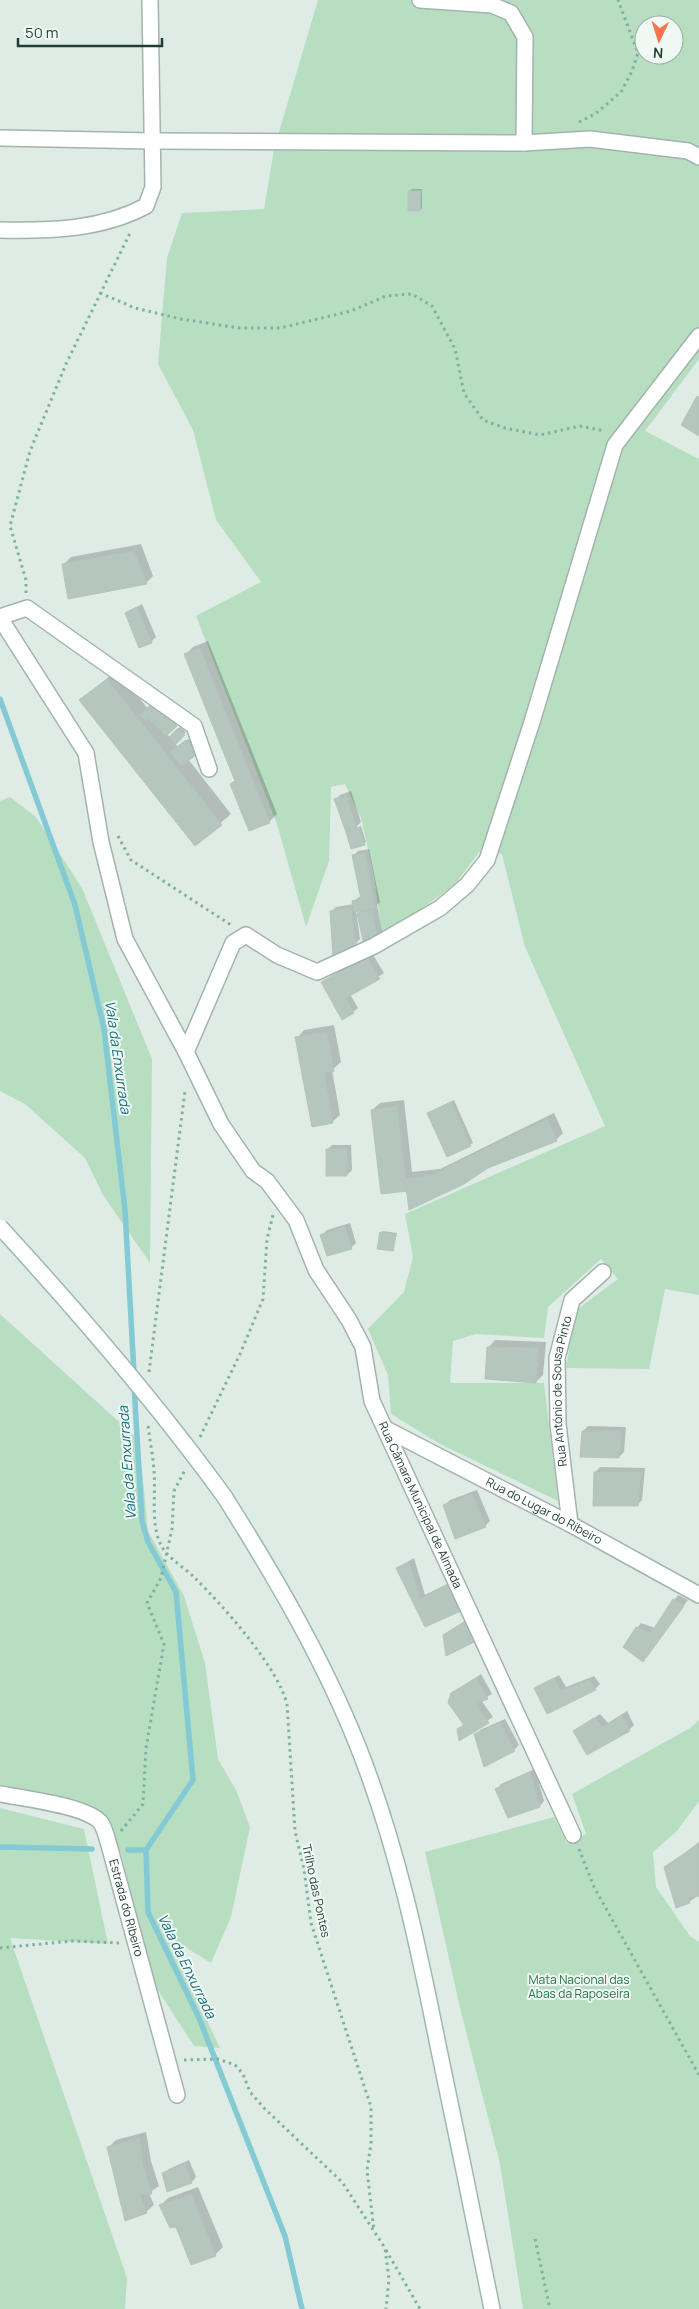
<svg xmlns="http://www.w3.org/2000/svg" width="699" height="2309" font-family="Manrope,sans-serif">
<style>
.green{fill:#b7dec1;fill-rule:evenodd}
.shadow{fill:#0003}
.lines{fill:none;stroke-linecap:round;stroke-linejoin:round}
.stream{stroke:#84cad4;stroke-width:5.5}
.building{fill:#b5c6bf;stroke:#b2c5bd}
.minor-casing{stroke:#a2b4ad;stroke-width:18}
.secondary-casing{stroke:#9db8ae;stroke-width:18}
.path{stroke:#7eb1a0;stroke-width:3;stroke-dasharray:2.5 4;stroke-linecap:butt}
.minor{stroke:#fff;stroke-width:15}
.secondary{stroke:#fff;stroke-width:15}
.secondary-bridge-casing{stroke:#9db8ae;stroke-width:18;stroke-linecap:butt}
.secondary-bridge{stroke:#fff;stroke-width:15}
.labels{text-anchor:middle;stroke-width:4;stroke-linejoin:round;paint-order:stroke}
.street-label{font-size:12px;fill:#1f3d34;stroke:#f0f8f4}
.park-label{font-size:12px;fill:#277644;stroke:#f0f8f4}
.water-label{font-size:14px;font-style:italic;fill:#166d7c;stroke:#f0f8f4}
</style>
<rect width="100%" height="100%" fill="#dfece6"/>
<path class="green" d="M 318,0 L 699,0 L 699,359 L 645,431 L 699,459 L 699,1295 L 665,1289 L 649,1369 L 566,1368 L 575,1311 L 618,1279 L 601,1259 L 548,1307 L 544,1338 L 476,1334 L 453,1341 L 450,1383 L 544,1383 L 558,1501 L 440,1444 L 391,1414 L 388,1375 L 368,1329 L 404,1292 L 413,1257 L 405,1214 L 605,1126 L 525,947 L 502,854 L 483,847 L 455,884 L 382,938 L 374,876 L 361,818 L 345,784 L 331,787 L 329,861 L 306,927 L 277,824 L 196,616 L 261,582 L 216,520 L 193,430 L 158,364 L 167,258 L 182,213 L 264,209 L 274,149 ZM 644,25 L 674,25 L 674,55 L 644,55 Z
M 10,797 L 36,817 L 82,888 L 152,1059 L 150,1263 L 103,1195 L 85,1158 L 25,1104 L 0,1091 L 0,801 Z
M 0,1314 L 139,1440 L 148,1531 L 184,1596 L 205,1663 L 218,1759 L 236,1790 L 250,1827 L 231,1917 L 211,1963 L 166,1935 L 220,2048 L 194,2046 L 152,1981 L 121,1853 L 99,1814 L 86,1805 L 0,1787 Z
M 699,1720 L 699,1801 L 677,1831 L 653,1852 L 656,1887 L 690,1936 L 699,1942 L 699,2309 L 523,2309 L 500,2164 L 461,2012 L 425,1852 L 554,1817 L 567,1844 L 586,1834 L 572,1794 L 690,1728 Z
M 0,1808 L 84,1829 L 108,1944 L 10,1938 L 127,2278 L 125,2309 L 0,2309 Z"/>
<path class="shadow" d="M 412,189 L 422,189 L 422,208 L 420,210 L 410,191 Z
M 141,544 L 153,576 L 146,583 L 64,564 L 71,557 Z
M 142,604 L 156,637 L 151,642 L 126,613 Z
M 208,641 L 277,814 L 269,822 L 231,784 L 236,780 L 186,654 L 193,647 Z
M 117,670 L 148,709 L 180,720 L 167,734 L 170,737 L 180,727 L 186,732 L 175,743 L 178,747 L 188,739 L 198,751 L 188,759 L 231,814 L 195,845 L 81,700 Z
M 351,791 L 361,822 L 355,828 L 361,826 L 366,842 L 352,848 L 336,799 L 340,795 Z
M 369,849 L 380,902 L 377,905 L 382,933 L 377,937 L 358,913 L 362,909 L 356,910 L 360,939 L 355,944 L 331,912 L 336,907 L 354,904 L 353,901 L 361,896 L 353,856 L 358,851 Z
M 372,953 L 384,973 L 350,994 L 358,1008 L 353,1012 L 322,983 Z
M 334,1025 L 341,1062 L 332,1070 L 340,1115 L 332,1122 L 297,1038 L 304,1030 Z
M 404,1100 L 412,1172 L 440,1169 L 554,1113 L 563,1133 L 556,1140 L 487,1167 L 408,1190 L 372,1110 L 380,1103 Z
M 454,1100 L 473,1143 L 448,1155 L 428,1113 Z
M 332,1145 L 351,1145 L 352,1170 L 347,1175 L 327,1150 Z
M 350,1223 L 356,1243 L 351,1248 L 322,1235 L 327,1230 Z
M 383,1231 L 397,1233 L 393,1250 L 381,1233 Z
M 495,1340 L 546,1342 L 543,1375 L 536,1382 L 488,1348 Z
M 588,1426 L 626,1427 L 624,1452 L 619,1457 L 583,1431 Z
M 600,1467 L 645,1468 L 642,1500 L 637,1505 L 595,1472 Z
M 477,1490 L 490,1521 L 485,1526 L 445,1505 L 450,1500 Z
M 414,1558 L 425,1595 L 453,1581 L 465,1605 L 460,1610 L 425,1626 L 397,1568 Z
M 678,1595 L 688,1600 L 643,1660 L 637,1628 L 641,1623 L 655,1628 Z
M 481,1674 L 492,1694 L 481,1700 L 493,1717 L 460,1739 L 459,1730 L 465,1724 L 452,1693 Z
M 559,1675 L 566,1687 L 594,1676 L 600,1684 L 595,1689 L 547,1712 L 536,1688 Z
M 627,1711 L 634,1725 L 629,1730 L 575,1731 L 600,1714 L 608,1723 Z
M 505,1719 L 519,1745 L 514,1750 L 476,1735 L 480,1730 Z
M 535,1769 L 544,1801 L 540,1806 L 497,1789 L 501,1784 Z
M 699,1842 L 699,1895 L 689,1902 L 665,1868 Z
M 146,2132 L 151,2161 L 159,2186 L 149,2193 L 154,2205 L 146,2212 L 108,2148 L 116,2140 Z
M 189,2160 L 196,2177 L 192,2182 L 168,2190 L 164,2173 L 169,2169 Z
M 198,2187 L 223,2247 L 215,2255 L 177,2226 L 160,2206 L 168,2198 Z"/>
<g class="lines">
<path class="stream" d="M 0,699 L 75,905 L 104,1029 L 125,1210 L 134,1373
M 134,1385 L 142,1521 L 148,1542 L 176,1592 L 193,1780 L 146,1850 L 148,1912 L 199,2018 L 285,2236 L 302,2309
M 0,1847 L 92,1849
M 128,1850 L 146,1850"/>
</g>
<path class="building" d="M 408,191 L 421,191 L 420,211 L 408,211 Z
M 697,396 L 699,397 L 699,436 L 681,425 Z
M 134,551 L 147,584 L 68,599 L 62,564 Z
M 137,607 L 152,643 L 139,648 L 125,613 Z
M 200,648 L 270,823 L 249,831 L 230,784 L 235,781 L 184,654 Z
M 107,679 L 222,825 L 195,846 L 79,700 Z
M 153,702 L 177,726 L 166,736 L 148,718 L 146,721 L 140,715 Z
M 178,728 L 185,735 L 176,744 L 169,737 Z
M 186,740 L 197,754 L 182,766 L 170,752 Z
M 346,795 L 357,828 L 346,832 L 334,799 Z
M 359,828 L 365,845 L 351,849 L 346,832 Z
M 365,853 L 375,908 L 354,912 L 352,901 L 361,899 L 352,855 Z
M 351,908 L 356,945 L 333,957 L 330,911 Z
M 372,910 L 378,939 L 363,941 L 357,913 Z
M 367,957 L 380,979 L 346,998 L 354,1013 L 342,1020 L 321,982 Z
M 327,1032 L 334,1071 L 324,1073 L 333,1123 L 312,1127 L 295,1037 Z
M 451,1102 L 471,1146 L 447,1157 L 427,1113 Z
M 397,1106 L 407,1191 L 381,1194 L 371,1110 Z
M 547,1119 L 557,1141 L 488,1168 L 464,1184 L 409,1210 L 405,1179 L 431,1175 Z
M 326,1149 L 347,1149 L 347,1176 L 326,1176 Z
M 345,1227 L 352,1249 L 327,1256 L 320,1235 Z
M 380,1232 L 396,1235 L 393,1251 L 377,1249 Z
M 487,1347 L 539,1348 L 536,1383 L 485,1379 Z
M 582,1431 L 622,1431 L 619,1458 L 580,1457 Z
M 594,1472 L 641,1472 L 638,1506 L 593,1506 Z
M 472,1494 L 486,1527 L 455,1539 L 443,1505 Z
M 409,1562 L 420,1599 L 448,1585 L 461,1611 L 425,1627 L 396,1568 Z
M 673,1599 L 684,1606 L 643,1662 L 623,1647 L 636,1627 L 651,1633 Z
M 467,1620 L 476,1641 L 446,1656 L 443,1635 Z
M 476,1678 L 488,1699 L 476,1704 L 489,1723 L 459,1741 L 457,1729 L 464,1725 L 448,1703 L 451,1693 Z
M 554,1678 L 561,1691 L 589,1680 L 596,1690 L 547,1714 L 534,1688 Z
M 622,1715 L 630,1731 L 587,1755 L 573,1731 L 594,1718 L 603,1727 Z
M 500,1723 L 515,1751 L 484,1767 L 474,1734 Z
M 530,1772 L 540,1807 L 508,1818 L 495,1789 Z
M 699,1844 L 699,1896 L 688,1897 L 690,1903 L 676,1908 L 664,1867 Z
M 139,2138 L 144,2169 L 152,2194 L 140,2195 L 147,2213 L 125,2221 L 107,2147 Z
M 185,2164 L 192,2183 L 167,2192 L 162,2173 Z
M 191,2194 L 216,2256 L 191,2265 L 176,2227 L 170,2228 L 159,2205 Z"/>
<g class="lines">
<defs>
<g id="minor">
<path d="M 420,0 L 492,5 L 511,13 L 525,37 L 524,143"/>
<path d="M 0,138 L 152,141 L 524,143 L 590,139 L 688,151 L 699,157"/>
<path d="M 0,230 C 50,231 101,230 146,206 L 153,187 L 150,0"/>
<path d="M 0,617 L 27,608 L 194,726 L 209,769"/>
<path id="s1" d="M 0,618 L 86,753 L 101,842 L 125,939 L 186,1052 L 221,1124 L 253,1171 L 267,1181 L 296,1220 L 316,1270 L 349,1320 L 363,1347 L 372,1401 L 573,1835"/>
<path d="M 186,1052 L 233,943 L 246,935 L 277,955 L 317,972 L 374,946 L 440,908 L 467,885 L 487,860 L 532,722 L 615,445 L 699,336"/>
<path id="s2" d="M 386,1429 L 570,1524 L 699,1595"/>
<path id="s3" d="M 570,1524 L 558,1424 L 557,1358 L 572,1300 L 603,1272"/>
<path id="s4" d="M 0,1794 C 22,1798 88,1806 101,1823 C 105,1829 107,1839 109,1845 L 177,2095"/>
</g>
<path id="secondary" d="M 224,1496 C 274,1575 322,1657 357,1744 C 397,1844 418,1945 439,2050 C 457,2136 475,2223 492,2309"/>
</defs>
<use href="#minor" class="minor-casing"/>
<use href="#secondary" class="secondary-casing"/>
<path class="path" d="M 579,122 L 595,114 L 621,92 L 632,71 L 638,53 L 618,0
M 100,293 L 135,308 L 181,319 L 239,328 L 280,328 L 351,311 L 386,296 L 412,294 L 432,306 L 455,349 L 464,393 L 483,420 L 505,428 L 540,435 L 580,426 L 605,431
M 26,593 L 26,580 L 10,526 L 30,451 L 66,364 L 131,231
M 118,836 L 131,860 L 231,925
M 149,1372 L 185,1091
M 148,1426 C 150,1441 153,1456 154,1471 C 156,1495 150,1525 162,1547 C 169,1559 185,1568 195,1578 C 224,1607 277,1666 287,1704 L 295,1831 L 304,1869 L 311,1923 L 371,2107 L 371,2144 L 367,2170 L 374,2231
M 200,1437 L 240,1354 L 263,1299 L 267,1239 L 273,1215
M 121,1831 L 143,1804 L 146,1748 L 164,1644 L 147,1603 L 161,1578 L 172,1529 L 174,1491 L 185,1470
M 579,1849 L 594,1887 L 699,2075
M 0,1948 L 72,1941 L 119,1943
M 184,2060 L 218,2059 L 235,2065 L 243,2074 L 250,2092 L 265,2109 L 342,2182 L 385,2248 L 389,2279 L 386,2309
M 535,2239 L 550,2309
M 386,2250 L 420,2309"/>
<use href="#minor" class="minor"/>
<use href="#secondary" class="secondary"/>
<defs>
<path id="secondary-bridge" d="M 0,1227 C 79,1313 155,1401 224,1496"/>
</defs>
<use href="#secondary-bridge" class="secondary-bridge-casing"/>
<use href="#secondary-bridge" class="secondary-bridge"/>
</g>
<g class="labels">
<g class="street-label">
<text dy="4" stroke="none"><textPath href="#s3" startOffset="134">Rua António de Sousa Pinto</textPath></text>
<text dy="4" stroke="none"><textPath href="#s1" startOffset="995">Rua Câmara Municipal de Almada</textPath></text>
<text dy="4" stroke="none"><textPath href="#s2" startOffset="178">Rua do Lugar do Ribeiro</textPath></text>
<text transform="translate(316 1891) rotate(78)" y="4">Trilho das Pontes</text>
<text dy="4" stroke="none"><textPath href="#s4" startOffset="195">Estrada do Ribeiro</textPath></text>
</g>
<g class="park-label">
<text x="579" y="1984">Mata Nacional das<tspan x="579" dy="14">Abas da Raposeira</tspan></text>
</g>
<g class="water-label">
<text transform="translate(118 1057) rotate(82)" y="5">Vala da Enxurrada</text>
<text transform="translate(127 1463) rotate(-94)" y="5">Vala da Enxurrada</text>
<text transform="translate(187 1966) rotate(64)" y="5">Vala da Enxurrada</text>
</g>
</g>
<g transform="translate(659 40) rotate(184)"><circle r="24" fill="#f0f8f4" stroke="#9cada7"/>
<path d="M0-4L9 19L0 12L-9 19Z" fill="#fa754f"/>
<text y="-8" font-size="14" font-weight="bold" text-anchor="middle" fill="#1f3d34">N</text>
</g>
<path d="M18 38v8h144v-8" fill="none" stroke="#1f3d34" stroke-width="2.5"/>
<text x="25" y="38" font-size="15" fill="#1f3d34" stroke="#f0f8f4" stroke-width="4" paint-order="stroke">50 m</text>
</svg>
